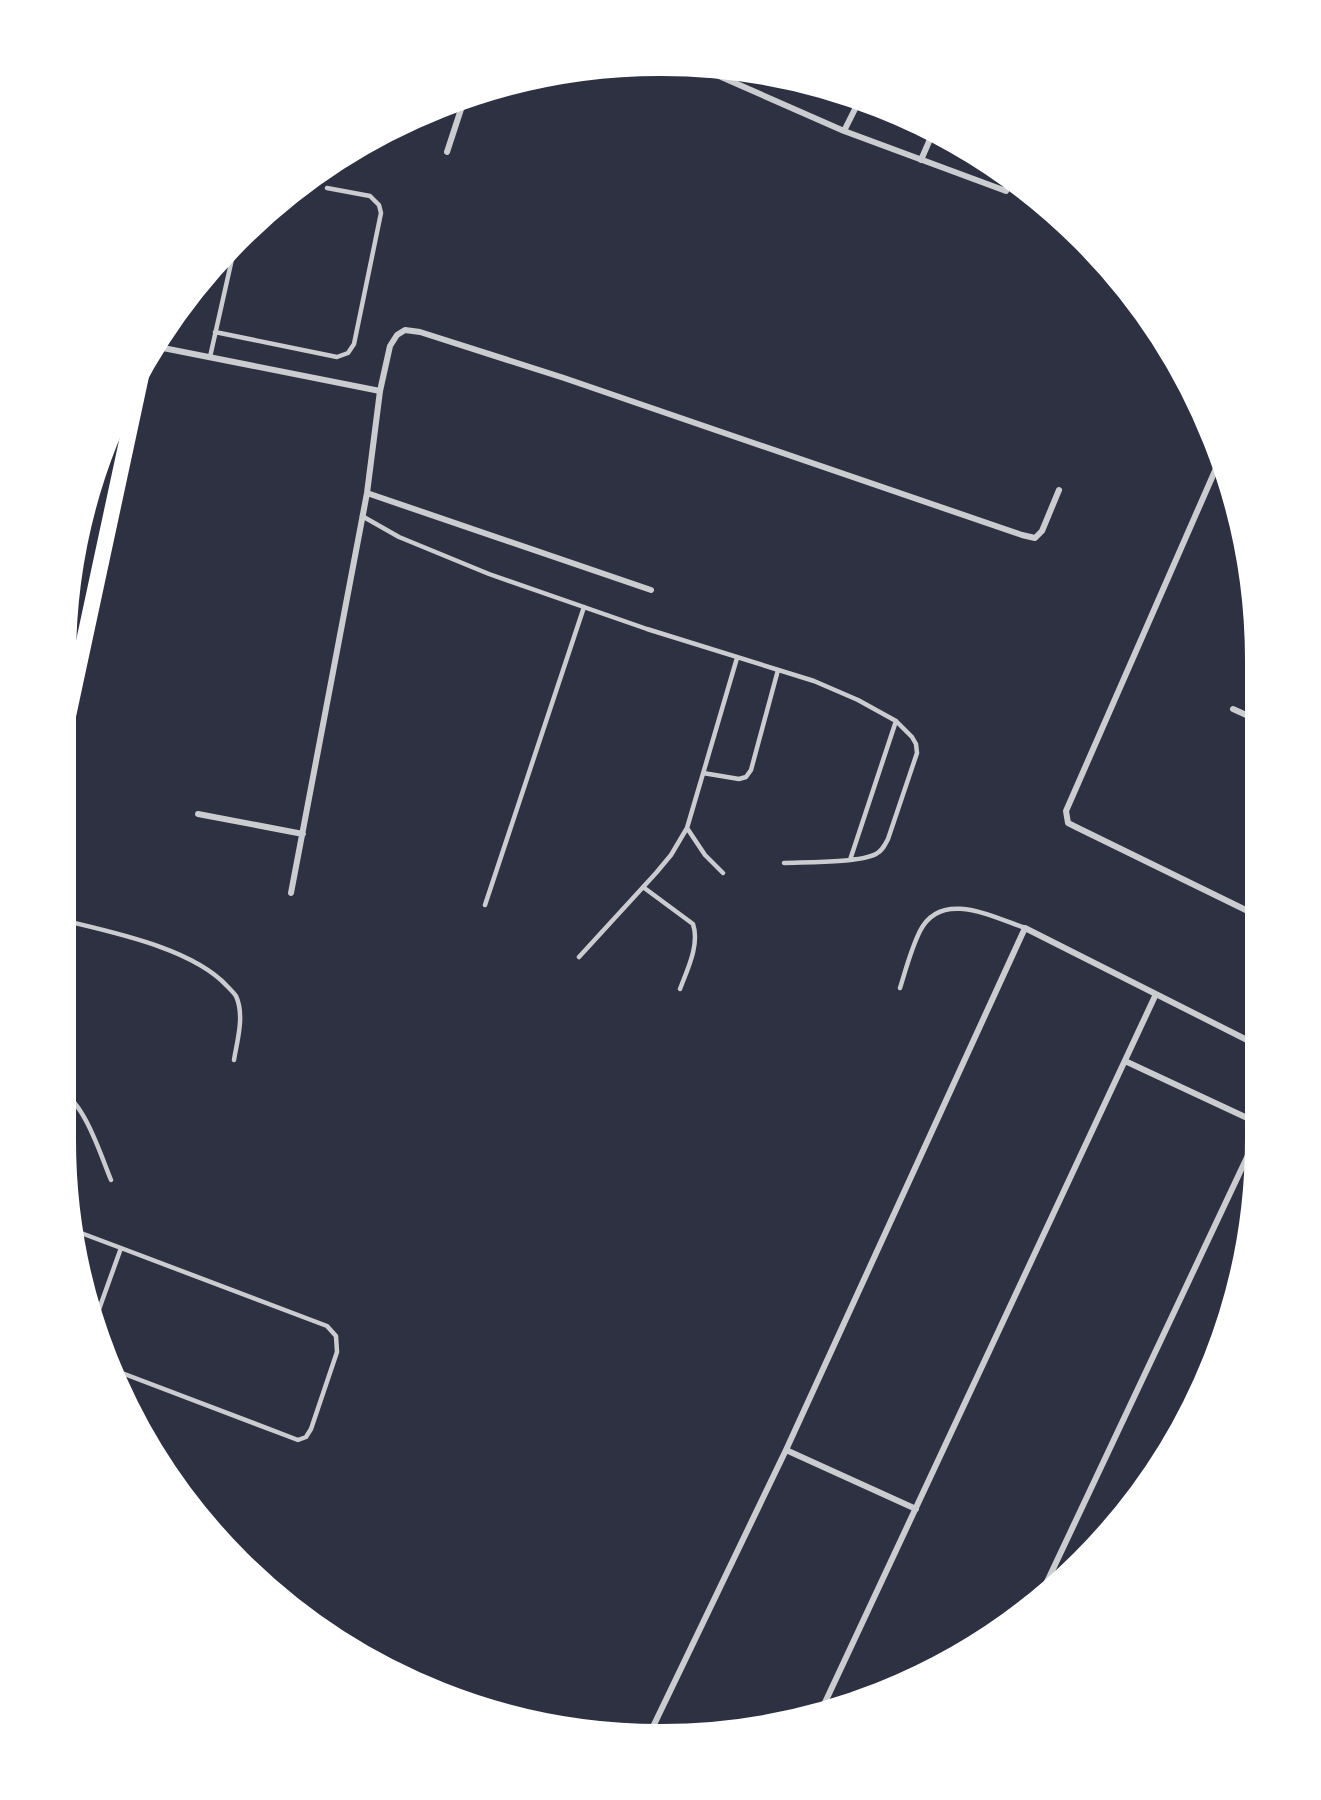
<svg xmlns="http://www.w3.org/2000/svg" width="1321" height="1800" font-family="'Work Sans',sans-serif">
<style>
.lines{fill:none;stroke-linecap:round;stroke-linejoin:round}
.service{stroke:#caccd0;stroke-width:4.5}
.minor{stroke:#caccd0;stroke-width:6}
.trunk{stroke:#fff;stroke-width:16}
.rim{fill:none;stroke:#fff;stroke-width:8}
</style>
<rect width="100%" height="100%" fill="#2d3142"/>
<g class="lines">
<path class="service" d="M 215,332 L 337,357 L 348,353 L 354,344 L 381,213 L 379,205 L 370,196 L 327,188
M 210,357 L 236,241
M 362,516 L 399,537 L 489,574 L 647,629 L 814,681 L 858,700 L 896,721 L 912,737 L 916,744 L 917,753 L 888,839 C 885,845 882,851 876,854 C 859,863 805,862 784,863
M 703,773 L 739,779 L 746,777 L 751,770 L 778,670
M 687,828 L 705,855 L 723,873
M 850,860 L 896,721
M 643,887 L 693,924 C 700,945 687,970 680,989
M 485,905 L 584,607
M 62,920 C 111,932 192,948 227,986 C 230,989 234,993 236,996 C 245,1016 237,1041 234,1060
M 579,957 L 656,873 L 671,855 L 687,828 L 737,658
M 900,988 C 906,969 911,949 920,931 C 941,889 993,917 1025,928
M 62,1092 C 85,1104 101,1156 111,1180
M 73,1230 L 121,1248 L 93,1326
M 106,1367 L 298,1440 L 306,1437 L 311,1429 L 337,1352 L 336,1336 L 327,1326 L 121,1248"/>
<path class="minor" d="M 694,65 L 844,131 L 1006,191 L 1013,179
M 844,131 L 861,97
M 447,152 L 465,97
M 921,160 L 934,130
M 153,346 L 380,391
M 1221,457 L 1066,811 L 1068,823 L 1078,828 L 1256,915
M 367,493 L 651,590
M 1233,709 L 1255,719
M 198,814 L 303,834
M 291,893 L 367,493 L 380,391 L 390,346 L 397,335 L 405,330 L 420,332 L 564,378 L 1022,535 L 1035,538 L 1042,531 L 1059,490
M 1125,1061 L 1258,1123
M 786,1450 L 916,1509
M 1037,1603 L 1258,1134
M 821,1711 L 1156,994
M 650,1733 L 786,1450 L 1025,928 L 1257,1045"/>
<path class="trunk" d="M 62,744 L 144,362"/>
</g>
<path d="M0 0H1321V1800H0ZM660 72H661A588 588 0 0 1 1249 660V1140A588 588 0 0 1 661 1728H660A588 588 0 0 1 72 1140V660A588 588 0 0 1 660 72Z" fill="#fff" fill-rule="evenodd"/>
<path class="rim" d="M660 72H661A588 588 0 0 1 1249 660V1140A588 588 0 0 1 661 1728H660A588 588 0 0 1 72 1140V660A588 588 0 0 1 660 72Z"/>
</svg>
